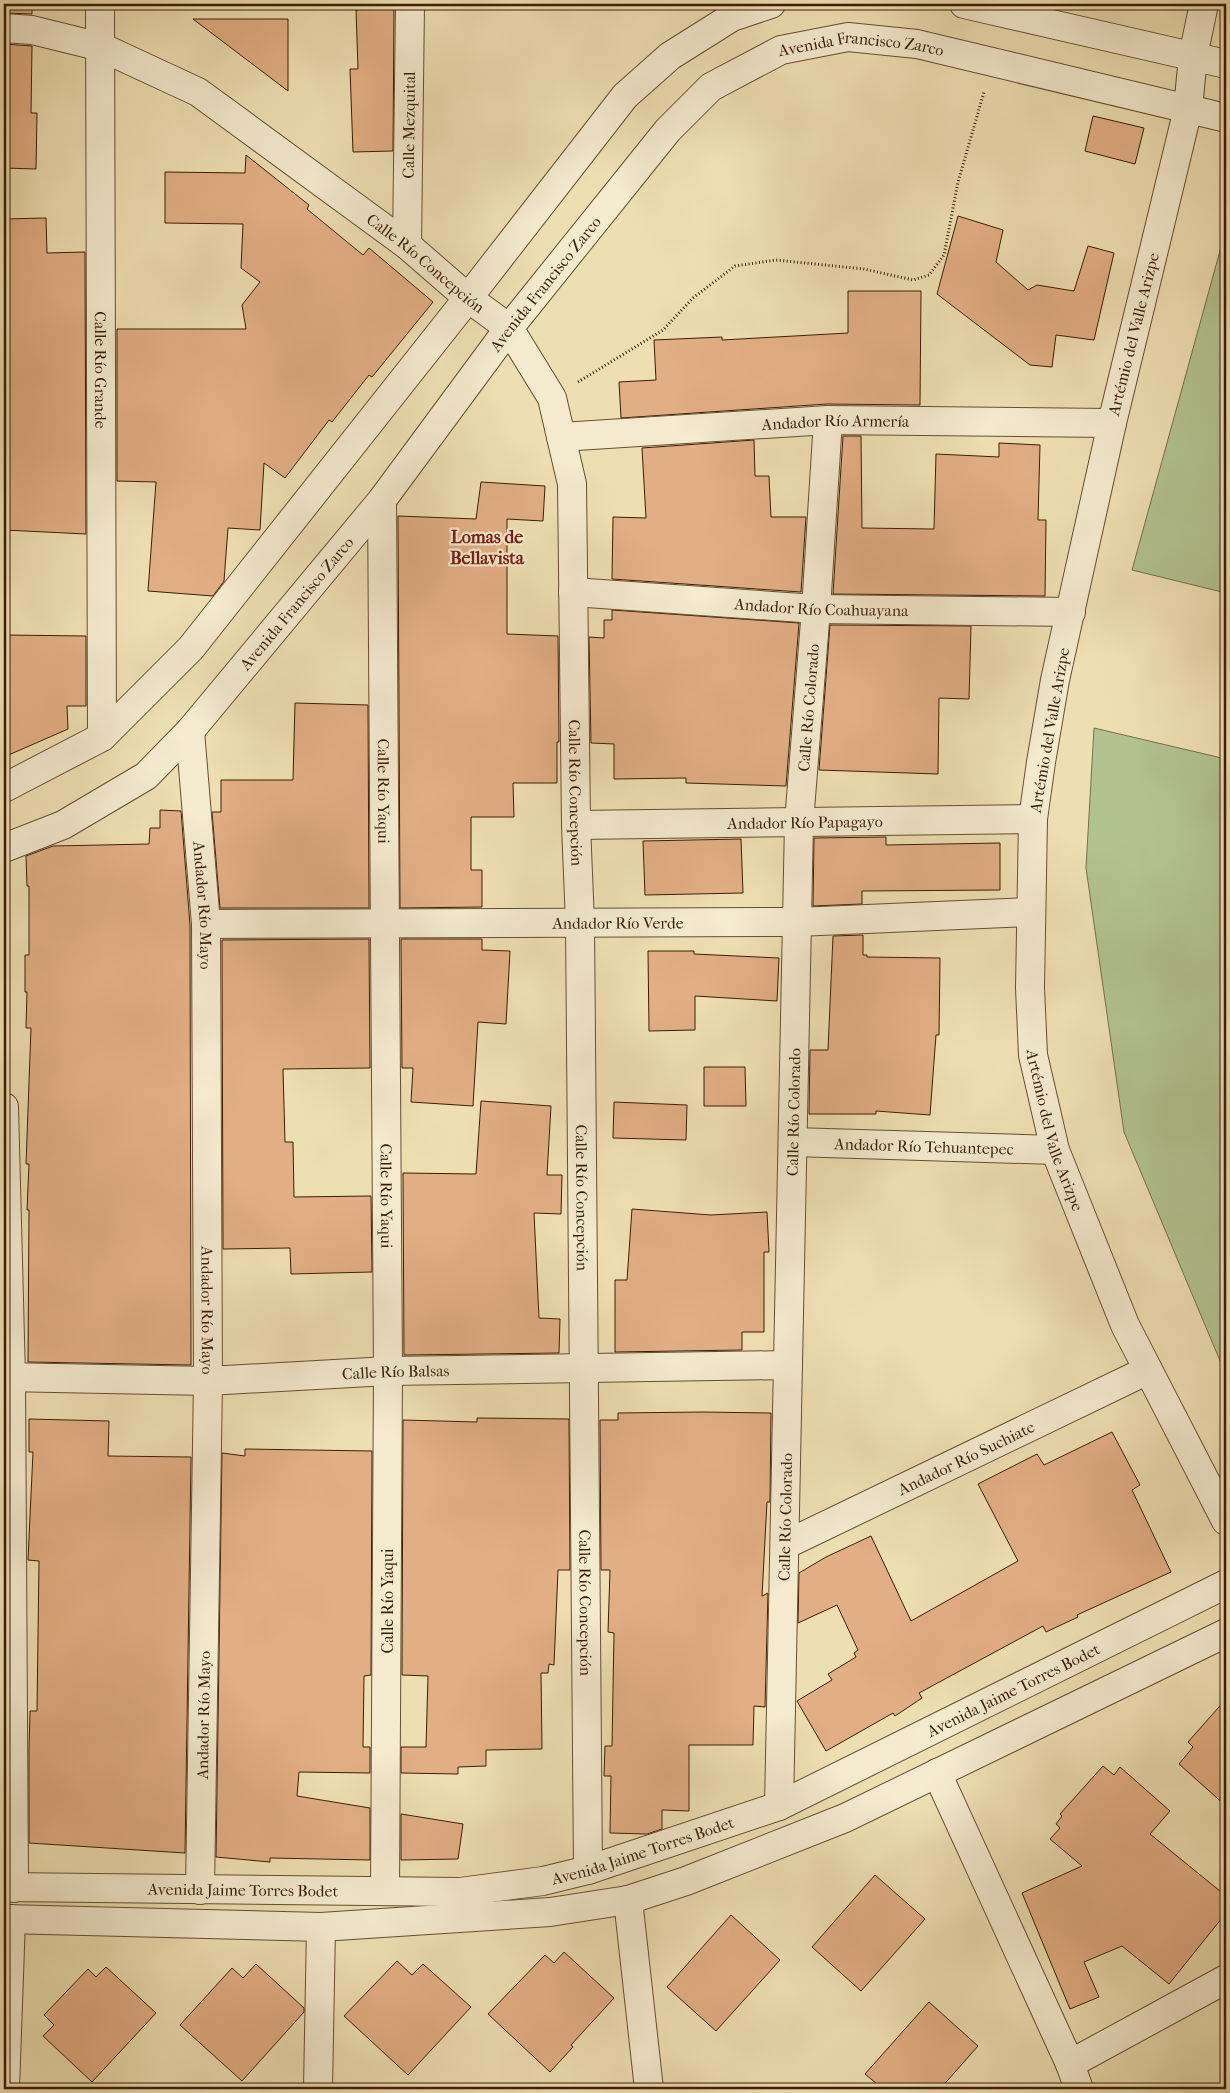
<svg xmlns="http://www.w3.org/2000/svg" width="1230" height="2093" font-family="'IM FELL French Canon',serif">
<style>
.green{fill:#b2c391;stroke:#76704a}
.building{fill:#e2ae85;stroke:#3a1e04}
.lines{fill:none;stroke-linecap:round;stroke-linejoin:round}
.minor-casing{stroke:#674e30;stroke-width:30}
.tertiary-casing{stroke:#674e30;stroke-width:30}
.path{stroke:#3a1e04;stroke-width:3;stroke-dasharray:1 2.5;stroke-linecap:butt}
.minor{stroke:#f4eace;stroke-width:28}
.tertiary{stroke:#f4eace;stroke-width:28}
.labels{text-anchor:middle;stroke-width:4.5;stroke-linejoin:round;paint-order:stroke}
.street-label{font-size:16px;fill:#3a1e04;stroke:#f4eace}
.neighbourhood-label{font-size:18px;font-weight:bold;fill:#7a1f14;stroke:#f4eace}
</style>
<rect width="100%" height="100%" fill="#eedfb3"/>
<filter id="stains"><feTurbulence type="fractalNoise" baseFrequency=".004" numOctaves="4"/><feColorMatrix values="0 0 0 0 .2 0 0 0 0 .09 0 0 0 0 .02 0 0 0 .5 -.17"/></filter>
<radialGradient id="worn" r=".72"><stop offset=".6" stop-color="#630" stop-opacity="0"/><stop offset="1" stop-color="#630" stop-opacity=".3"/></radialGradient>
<path class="green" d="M 1226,229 L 1226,593 L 1132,570 Z
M 1094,728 L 1226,759 L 1226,1375 L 1124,1132 L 1086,868 Z"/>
<path class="building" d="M 4,4 L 32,4 L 32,14 L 4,13 Z
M 358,4 L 394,4 L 393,151 L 353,152 L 350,69 L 358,69 L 356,10 L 358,10 Z
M 193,19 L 288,19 L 288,91 Z
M 4,44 L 32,46 L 31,113 L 37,113 L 36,169 L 4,168 Z
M 1093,116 L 1144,128 L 1135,164 L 1085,151 Z
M 246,155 L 309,205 L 307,209 L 363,255 L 369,248 L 433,302 L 372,377 L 369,375 L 332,422 L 329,420 L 285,478 L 264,463 L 260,530 L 228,528 L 224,581 L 213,596 L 148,591 L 156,482 L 117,481 L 117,329 L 246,329 L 242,305 L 260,282 L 241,268 L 243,224 L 165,223 L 165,172 L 245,173 Z
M 958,216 L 1003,230 L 996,262 L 1028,290 L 1037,285 L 1074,291 L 1088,246 L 1114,253 L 1094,340 L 1056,335 L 1052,367 L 1030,365 L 937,294 Z
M 46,218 L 47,253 L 85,252 L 86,534 L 4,530 L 4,219 Z
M 848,291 L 921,291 L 920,405 L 827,404 L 621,418 L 619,382 L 656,380 L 654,340 L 722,337 L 722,340 L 848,333 Z
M 843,436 L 861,436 L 862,528 L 934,529 L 936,454 L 999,457 L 999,443 L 1040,445 L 1038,520 L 1046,520 L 1045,596 L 833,594 Z
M 754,440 L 755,476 L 769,476 L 771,517 L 806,517 L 801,592 L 612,579 L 613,517 L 646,518 L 642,448 Z
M 481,482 L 545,486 L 543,521 L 507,519 L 507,634 L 558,636 L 559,742 L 557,742 L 557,783 L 513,783 L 514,817 L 471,817 L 471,870 L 482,870 L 482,907 L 400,908 L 398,516 L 476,519 Z
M 612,610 L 799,623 L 786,786 L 686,783 L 686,778 L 614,779 L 614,744 L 591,743 L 589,637 L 604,638 L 604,620 L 612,620 Z
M 830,625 L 971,626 L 969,699 L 939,698 L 938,774 L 819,770 Z
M 4,635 L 86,636 L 86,706 L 67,706 L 68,729 L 4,757 Z
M 295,703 L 368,705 L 369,908 L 220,908 L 212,812 L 221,812 L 221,780 L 293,780 Z
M 160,810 L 181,811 L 190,925 L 191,1365 L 28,1362 L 29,1210 L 27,1210 L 29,1164 L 26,1164 L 31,1028 L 26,1028 L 27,992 L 25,992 L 25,955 L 29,955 L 29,886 L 27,886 L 26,856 L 53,846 L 149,844 L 150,828 L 160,828 Z
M 886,837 L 886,845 L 1000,843 L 1000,890 L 862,891 L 862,904 L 813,906 L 814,838 Z
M 741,839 L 743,893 L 645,895 L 643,841 Z
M 863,935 L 863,955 L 867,955 L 867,957 L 940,958 L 939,1035 L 936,1035 L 930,1115 L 876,1111 L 876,1114 L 809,1114 L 810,1050 L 828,1050 L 833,936 Z
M 369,939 L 370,1068 L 283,1069 L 285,1142 L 293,1142 L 294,1197 L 371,1196 L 372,1272 L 291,1274 L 290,1248 L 223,1249 L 222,940 Z
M 401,939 L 482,939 L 482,950 L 510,951 L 506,1024 L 478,1022 L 473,1106 L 411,1102 L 413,1068 L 402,1068 Z
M 648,951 L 694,951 L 694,954 L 779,958 L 777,1001 L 695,996 L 695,1030 L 649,1031 Z
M 704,1067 L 745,1067 L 746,1106 L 704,1106 Z
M 481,1101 L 551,1106 L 547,1175 L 562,1175 L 561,1214 L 534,1213 L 539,1318 L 560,1319 L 559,1353 L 404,1355 L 403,1173 L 476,1174 Z
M 614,1102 L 687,1105 L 686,1140 L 613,1138 Z
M 632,1209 L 711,1215 L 767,1212 L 769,1252 L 764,1252 L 764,1332 L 742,1332 L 742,1350 L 615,1352 L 615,1280 L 627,1280 Z
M 702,1412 L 771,1413 L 770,1502 L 767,1502 L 762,1596 L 768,1593 L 765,1707 L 754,1706 L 753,1745 L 689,1745 L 689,1811 L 662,1810 L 662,1829 L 647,1834 L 610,1833 L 611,1776 L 604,1776 L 605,1746 L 612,1746 L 614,1633 L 608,1632 L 610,1570 L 601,1570 L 600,1420 L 618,1420 L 618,1413 Z
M 477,1418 L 569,1419 L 570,1570 L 558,1570 L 554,1665 L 549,1664 L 548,1673 L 541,1673 L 542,1749 L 486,1750 L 486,1766 L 458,1767 L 458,1774 L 401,1773 L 401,1747 L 426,1747 L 428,1676 L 402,1675 L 403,1420 L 477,1422 Z
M 29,1419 L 109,1421 L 108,1456 L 191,1457 L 185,1853 L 29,1843 L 29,1750 L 30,1711 L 37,1711 L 39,1561 L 28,1560 L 33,1452 L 29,1452 Z
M 1112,1432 L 1140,1485 L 1132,1490 L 1171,1572 L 1077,1615 L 1078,1617 L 1046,1632 L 1043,1626 L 919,1693 L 922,1698 L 895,1716 L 893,1713 L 826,1751 L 797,1701 L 832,1680 L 828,1674 L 856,1657 L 854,1653 L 858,1650 L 837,1605 L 798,1623 L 799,1573 L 826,1557 L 871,1536 L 911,1621 L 1018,1561 L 978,1484 L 1037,1454 L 1044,1465 Z
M 245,1449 L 372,1451 L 371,1675 L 364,1676 L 363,1747 L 370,1747 L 370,1773 L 299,1772 L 297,1796 L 370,1808 L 370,1860 L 270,1858 L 270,1862 L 216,1857 L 222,1453 L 245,1456 Z
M 1226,1699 L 1226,1806 L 1179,1764 L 1193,1747 L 1188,1742 Z
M 1103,1766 L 1114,1775 L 1120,1767 L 1170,1811 L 1150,1834 L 1226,1896 L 1226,1913 L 1169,1984 L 1122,1946 L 1084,1962 L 1099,1997 L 1070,2009 L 1022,1893 L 1082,1866 L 1050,1839 L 1060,1828 L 1056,1824 L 1062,1816 L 1060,1814 Z
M 401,1814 L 463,1824 L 458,1859 L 401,1860 Z
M 875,1875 L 925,1919 L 861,1991 L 812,1947 Z
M 731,1915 L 780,1960 L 716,2031 L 667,1987 Z
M 564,1952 L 614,1998 L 571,2045 L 573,2047 L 550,2072 L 488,2014 L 545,1955 L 554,1963 Z
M 397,1961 L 412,1975 L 423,1964 L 471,2007 L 408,2075 L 344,2016 Z
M 256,1964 L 304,2008 L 304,2012 L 242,2081 L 180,2025 L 232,1968 L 243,1978 Z
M 106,1967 L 156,2013 L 92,2082 L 43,2036 L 54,2025 L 44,2015 L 88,1969 L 96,1977 Z
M 929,2002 L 978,2046 L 940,2089 L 883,2089 L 865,2074 Z"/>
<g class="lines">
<defs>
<g id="minor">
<path id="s1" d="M 100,4 L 102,737"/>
<path id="s2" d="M 4,28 L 32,30 L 101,47 L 198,92 L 407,245 L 468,298 L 509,328 L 552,398 L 572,484 L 576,825 L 580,923 L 588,1870"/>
<path id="s3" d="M 407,245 L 410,4"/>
<path id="s4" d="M 561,437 L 828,420 L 1112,423"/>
<path id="s5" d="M 382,500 L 388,1371 L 385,1891"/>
<path id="s6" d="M 573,592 L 816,609 L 1071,612"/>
<path id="s7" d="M 190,731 L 206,924 L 208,1381 L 200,1890"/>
<path id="s8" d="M 576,825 L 1033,819"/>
<path id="s9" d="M 206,924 L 797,922 L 1030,912"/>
<path d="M 4,1107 L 11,1377 L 14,1888"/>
<path id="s10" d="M 793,1142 L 1055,1150"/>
<path id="s11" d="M 4,1377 L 208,1381 L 388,1371 L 788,1365"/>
<path id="s12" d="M 785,1545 L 1148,1370"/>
<path d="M 937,1773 L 1070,2064 L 1079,2089"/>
<path id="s13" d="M 779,1806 L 799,822 L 816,609 L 828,420"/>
<path d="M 628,1900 L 649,2089"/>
<path d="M 1070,2064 L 1226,1979"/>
<path d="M 5,2089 L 11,1919"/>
<path d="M 318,2089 L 321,1927"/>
</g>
<g id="tertiary">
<path d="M 964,4 L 1226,64"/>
<path id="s14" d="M 1204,4 L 1193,56 L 1188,109 L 1112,423 L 1055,680 L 1041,762 L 1033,819 L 1030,988 L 1033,1055 L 1055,1150 L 1125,1325 L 1226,1521"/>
<path d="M 4,788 L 102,737 L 191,648 L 468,298 L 625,96 L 670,56 L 732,17 L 771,4"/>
<path id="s15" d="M 4,848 L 63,825 L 146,776 L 190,731 L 382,500 L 509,328 L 668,130 L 711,87 L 781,50 L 848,37 L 917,44 L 1226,118"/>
<path id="s16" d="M 4,1887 L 460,1892 L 543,1881 L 588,1870 L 779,1806 L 1226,1584"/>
<path d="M 4,1919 L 321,1927 L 550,1912 L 628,1900 L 686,1881 L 845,1818 L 1226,1633"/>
</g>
</defs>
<use href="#minor" class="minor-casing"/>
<use href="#tertiary" class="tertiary-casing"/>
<path class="path" d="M 578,382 L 663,330 L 693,298 L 735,266 L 776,260 L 864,269 L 913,280 L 929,275 L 944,255 L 958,182 L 984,92"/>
<use href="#minor" class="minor"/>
<use href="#tertiary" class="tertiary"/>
</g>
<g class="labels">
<g class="street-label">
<text dy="6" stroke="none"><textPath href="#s15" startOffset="1212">Avenida Francisco Zarco</textPath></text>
<text dy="6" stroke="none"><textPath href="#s3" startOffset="120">Calle Mezquital</textPath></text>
<text dy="6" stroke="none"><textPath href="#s2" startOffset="491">Calle Río Concepción</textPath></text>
<text dy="6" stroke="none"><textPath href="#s15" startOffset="794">Avenida Francisco Zarco</textPath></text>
<text transform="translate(1133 334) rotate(-76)" y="6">Artémio del Valle Arizpe</text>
<text dy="6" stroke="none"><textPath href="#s1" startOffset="366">Calle Río Grande</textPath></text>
<text dy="6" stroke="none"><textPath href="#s4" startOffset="275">Andador Río Armería</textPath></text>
<text dy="6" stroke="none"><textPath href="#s15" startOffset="389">Avenida Francisco Zarco</textPath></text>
<text dy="6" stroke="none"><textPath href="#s6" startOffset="249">Andador Río Coahuayana</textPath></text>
<text dy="6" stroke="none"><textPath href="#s13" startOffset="1099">Calle Río Colorado</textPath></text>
<text transform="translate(1049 730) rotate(-80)" y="6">Artémio del Valle Arizpe</text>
<text dy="6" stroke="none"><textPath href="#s5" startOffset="291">Calle Río Yaqui</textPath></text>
<text dy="6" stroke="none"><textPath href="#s2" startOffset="1076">Calle Río Concepción</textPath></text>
<text dy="6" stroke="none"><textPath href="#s8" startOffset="229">Andador Río Papagayo</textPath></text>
<text dy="6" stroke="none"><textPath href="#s7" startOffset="175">Andador Río Mayo</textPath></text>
<text dy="6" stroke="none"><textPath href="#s9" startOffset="412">Andador Río Verde</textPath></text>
<text dy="6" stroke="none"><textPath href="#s13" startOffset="694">Calle Río Colorado</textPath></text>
<text dy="6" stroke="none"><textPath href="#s14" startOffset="1148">Artémio del Valle Arizpe</textPath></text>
<text dy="6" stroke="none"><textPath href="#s10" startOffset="131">Andador Río Tehuantepec</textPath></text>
<text dy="6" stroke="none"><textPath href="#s5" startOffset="696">Calle Río Yaqui</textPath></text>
<text dy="6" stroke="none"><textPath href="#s2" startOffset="1481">Calle Río Concepción</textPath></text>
<text dy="6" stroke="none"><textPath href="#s7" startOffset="580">Andador Río Mayo</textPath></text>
<text dy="6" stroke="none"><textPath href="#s11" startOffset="392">Calle Río Balsas</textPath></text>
<text dy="6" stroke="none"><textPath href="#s12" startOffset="201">Andador Río Suchiate</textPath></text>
<text dy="6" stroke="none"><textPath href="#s13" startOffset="289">Calle Río Colorado</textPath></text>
<text transform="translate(387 1601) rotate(-90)" y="6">Calle Río Yaqui</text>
<text dy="6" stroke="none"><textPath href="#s2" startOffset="1886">Calle Río Concepción</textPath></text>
<text dy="6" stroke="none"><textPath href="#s16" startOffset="1049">Avenida Jaime Torres Bodet</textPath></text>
<text transform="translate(203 1715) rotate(-89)" y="6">Andador Río Mayo</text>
<text dy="6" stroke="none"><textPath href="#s16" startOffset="644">Avenida Jaime Torres Bodet</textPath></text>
<text dy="6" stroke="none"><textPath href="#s16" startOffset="239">Avenida Jaime Torres Bodet</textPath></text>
</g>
<g class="neighbourhood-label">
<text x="487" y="543">Lomas de<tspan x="487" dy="21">Bellavista</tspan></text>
</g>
</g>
<rect width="1230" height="2093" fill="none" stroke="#eedfb3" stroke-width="20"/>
<rect x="5" y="5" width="1220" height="2083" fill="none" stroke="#3a1e04" stroke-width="2.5"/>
<rect x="10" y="10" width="1210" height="2073" fill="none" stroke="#3a1e04"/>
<rect width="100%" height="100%" filter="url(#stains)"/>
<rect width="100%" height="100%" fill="url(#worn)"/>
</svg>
